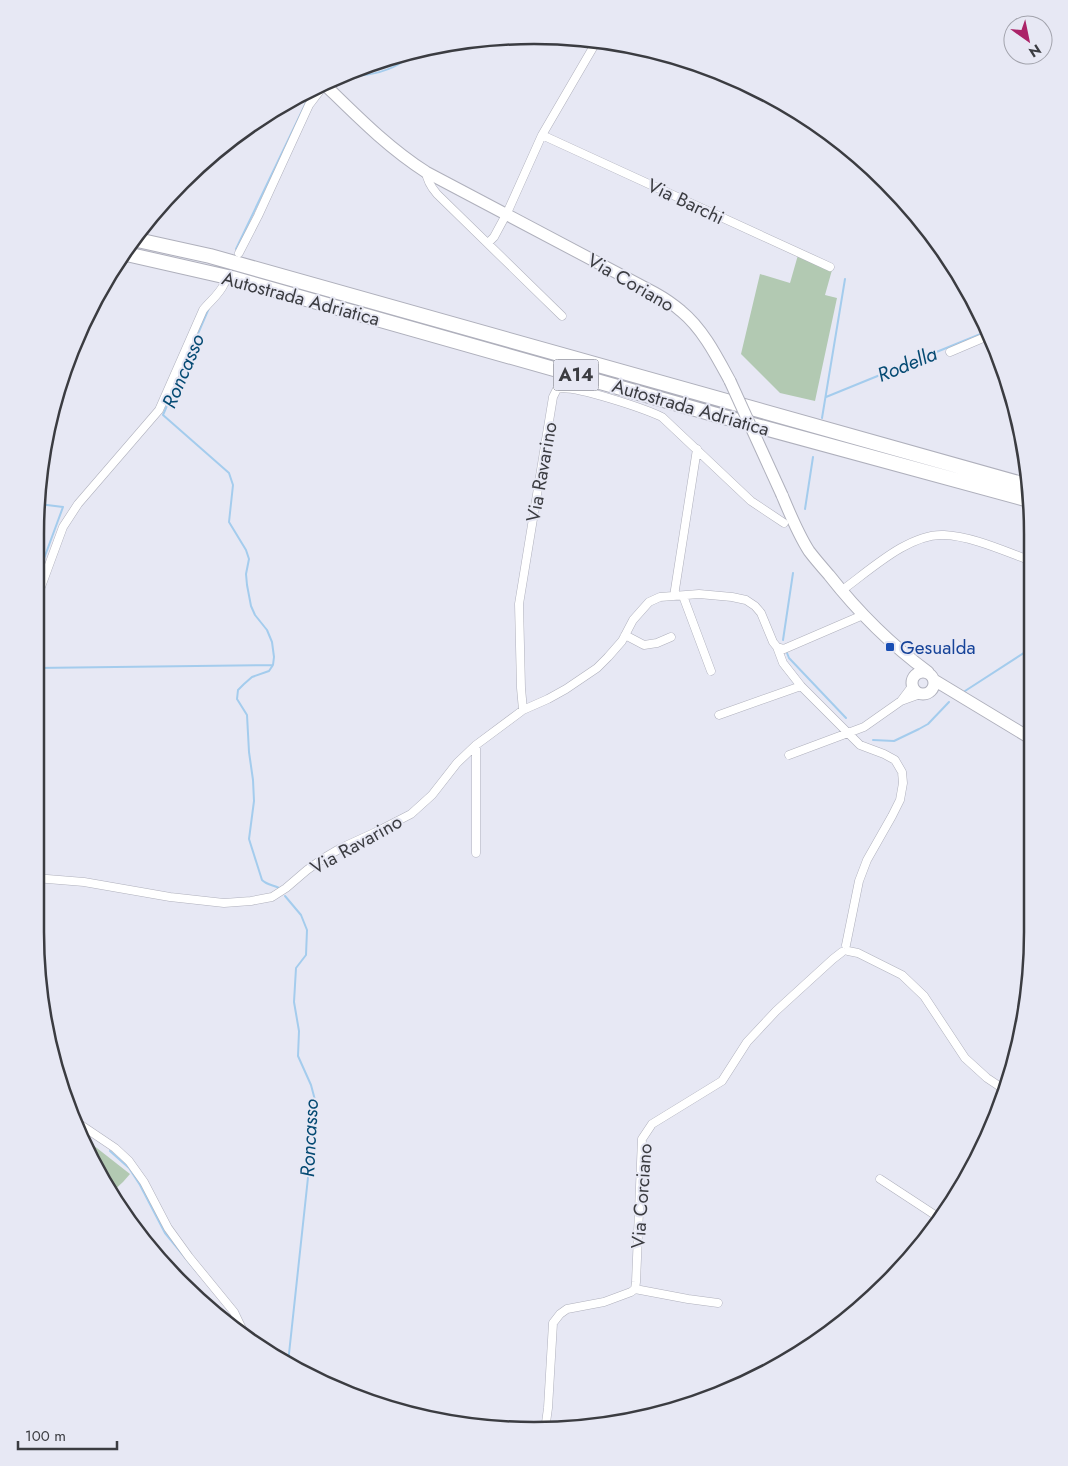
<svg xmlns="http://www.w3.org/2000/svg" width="1068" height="1466" font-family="Jost,sans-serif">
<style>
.green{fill:#b2c9b2}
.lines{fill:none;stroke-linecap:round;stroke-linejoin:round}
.stream{stroke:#a4cced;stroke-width:2}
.minor-casing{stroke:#afb0bc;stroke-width:9}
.secondary-casing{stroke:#afb0bc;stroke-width:13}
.motorway-casing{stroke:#afb0bc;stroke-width:16}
.minor{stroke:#fff;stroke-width:8}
.secondary{stroke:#fff;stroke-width:11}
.motorway{stroke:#fff;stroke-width:14}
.secondary-bridge-casing{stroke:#afb0bc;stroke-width:13;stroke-linecap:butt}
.secondary-bridge{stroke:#fff;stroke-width:11}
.transit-dot{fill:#1a4fb4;stroke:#e7e8f4;stroke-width:2}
.labels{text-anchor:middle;stroke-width:4;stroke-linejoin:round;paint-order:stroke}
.shield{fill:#e7e8f4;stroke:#6f7077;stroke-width:1}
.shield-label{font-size:18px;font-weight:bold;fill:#3b3c41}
.street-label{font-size:19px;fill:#3b3c41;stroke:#e7e8f4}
.transit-label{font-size:19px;fill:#164399;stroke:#e7e8f4;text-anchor:start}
.water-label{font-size:20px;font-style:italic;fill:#054a73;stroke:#e7e8f4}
.rim{fill:none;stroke:#3b3c41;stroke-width:2.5}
</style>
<rect width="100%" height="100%" fill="#e7e8f4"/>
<path class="green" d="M 798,255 L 832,270 L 825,295 L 837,298 L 815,401 L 780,393 L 741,354 L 760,274 L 790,283 Z
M 79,1134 L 130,1174 L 123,1182 L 111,1193 Z"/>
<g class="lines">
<path class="stream" d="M 337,77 C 357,77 382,74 399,64 C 404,61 409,55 413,51
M 236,249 L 314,86
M 209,308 L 163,415 L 229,473 L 233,485 L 229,522 L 246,550 L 249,559 L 246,574 L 247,585 L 251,606 L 255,615 L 267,630 L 272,642 L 274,657 L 273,665 L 269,671 L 252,677 L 244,684 L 238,690 L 237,699 L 247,715 L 249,752 L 253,780 L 254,801 L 249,839 L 262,880 C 267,885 273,885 279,888
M 826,397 L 988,331
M 822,418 L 845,279
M 805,509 L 813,457
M 35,583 L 63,507 L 39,504
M 783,640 L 793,573
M 787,653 L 789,658 L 846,718
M 35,668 L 273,665
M 965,691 L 1030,649
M 873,740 L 894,741 L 919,729 L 928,724 L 949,702
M 285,896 L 301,915 L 307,930 L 306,955 L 296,968 L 294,1002 L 299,1031 L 298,1056 L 311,1085 L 315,1100 L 308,1120 L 307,1135 L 310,1159 L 288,1363
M 110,1151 L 129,1168 L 140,1185 L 165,1233 L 197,1272"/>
<defs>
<path id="minor" d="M 542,135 L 830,267
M 426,172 C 427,181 431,187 437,194 L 562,316
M 488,243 L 494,237 L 507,213 L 542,135 L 598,39
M 239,253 L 258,216 L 309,105 L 325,84
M 950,352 L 990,335
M 841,591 C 869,571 909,533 944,535 C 971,536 1004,551 1029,560
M 674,596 L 697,449
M 683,596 L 711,671
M 35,603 L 63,527 L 78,504 L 159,410 L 203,310 C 210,301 219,295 224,284
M 625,635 L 644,645 L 657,643 L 671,637
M 777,647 L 783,663 L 801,686 L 860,745 L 884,754 L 895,760 L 902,772 L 903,783 L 900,800 L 892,816 L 867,860 L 859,881 L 846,945
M 901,701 L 923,693
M 523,710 L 521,688 L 519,604 L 553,397 L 557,389 C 573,384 645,409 662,417 L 751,501 L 784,523
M 719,715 L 801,686
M 476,745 L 476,853
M 789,755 L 864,727 L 901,701 L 913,685
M 35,878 L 84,882 L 170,897 L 224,903 L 251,901 L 272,897 L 286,888 L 307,870 L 324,858 L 341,848 L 376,832 L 411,814 L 432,795 L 457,763 L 476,745 L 523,710 L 548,699 L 566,689 L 597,668 L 608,657 L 622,641 L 633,620 L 649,602 L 660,597 L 699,594 L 732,597 L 746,600 L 755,606 L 761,613 L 773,642 L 777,647 L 784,649 L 863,615
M 848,951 L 858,953 L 902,975 L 924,996 L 965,1058 L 987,1078 L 1005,1090
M 72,1119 L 115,1148 L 129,1161 L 144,1182 L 168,1228 L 189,1257 L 234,1312 L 244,1333
M 880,1179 L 938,1217
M 635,1289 L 688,1299 L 718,1303
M 545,1430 L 548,1408 L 553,1323 L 560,1314 L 567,1309 L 604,1302 L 631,1292 L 635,1289 L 636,1282 L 642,1139 L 652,1124 L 722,1081 L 747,1042 L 776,1011 L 833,959 L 842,952"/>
<path id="secondary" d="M 323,83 C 356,115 387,147 426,172 L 655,293 C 664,298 673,304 681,311 C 703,329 717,357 730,381
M 782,495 C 790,514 798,534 809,551 C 815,559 822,567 829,575 C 858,612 890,644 928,672
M912 683a11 11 0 1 1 22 0a11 11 0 1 1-22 0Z
M 934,680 L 1030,738"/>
<path id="motorway" d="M 133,239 L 210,256 L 1029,486
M 122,253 L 232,278 L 713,414 L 1029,500"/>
</defs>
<use href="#minor" class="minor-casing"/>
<use href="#secondary" class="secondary-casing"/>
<use href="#motorway" class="motorway-casing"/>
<use href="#minor" class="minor"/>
<use href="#secondary" class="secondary"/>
<use href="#motorway" class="motorway"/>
<defs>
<path id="secondary-bridge" d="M 730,381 L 782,495"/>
</defs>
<use href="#secondary-bridge" class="secondary-bridge-casing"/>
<use href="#secondary-bridge" class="secondary-bridge"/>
</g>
<rect class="transit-dot" x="885" y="642" width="10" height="10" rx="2.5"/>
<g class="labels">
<rect class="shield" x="553.5" y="359.5" width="45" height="31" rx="4"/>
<g class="shield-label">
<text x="576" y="381">A14</text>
</g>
<g class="street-label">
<text transform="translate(686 201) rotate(25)" y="7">Via Barchi</text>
<text transform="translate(631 282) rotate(30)" y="7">Via Coriano</text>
<text transform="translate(301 298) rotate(15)" y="7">Autostrada Adriatica</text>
<text transform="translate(691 407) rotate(16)" y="7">Autostrada Adriatica</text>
<text transform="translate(541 472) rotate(-80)" y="7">Via Ravarino</text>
<text transform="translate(356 844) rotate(-29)" y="7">Via Ravarino</text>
<text transform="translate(641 1196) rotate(-86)" y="7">Via Corciano</text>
</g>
<g class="transit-label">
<text x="900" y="654">Gesualda</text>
</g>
<g class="water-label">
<text transform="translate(907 364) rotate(-22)" y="7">Rodella</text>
<text transform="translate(183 371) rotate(-67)" y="7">Roncasso</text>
<text transform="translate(309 1138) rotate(-87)" y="7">Roncasso</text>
</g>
</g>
<path d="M0 0H1068V1466H0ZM534 44H534A490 490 0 0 1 1024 534V932A490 490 0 0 1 534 1422H534A490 490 0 0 1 44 932V534A490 490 0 0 1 534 44Z" fill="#e7e8f4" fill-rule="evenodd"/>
<path class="rim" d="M534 44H534A490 490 0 0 1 1024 534V932A490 490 0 0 1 534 1422H534A490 490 0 0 1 44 932V534A490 490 0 0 1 534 44Z"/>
<g transform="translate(1028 40) rotate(147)"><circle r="24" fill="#e7e8f4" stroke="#a2a3ac"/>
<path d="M0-4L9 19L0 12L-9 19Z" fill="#ab2368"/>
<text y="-8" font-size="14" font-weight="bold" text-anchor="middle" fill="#3b3c41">N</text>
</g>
<path d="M18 1441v8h99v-8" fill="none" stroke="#3b3c41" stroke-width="2.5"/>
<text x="25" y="1441" font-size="15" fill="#3b3c41" stroke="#e7e8f4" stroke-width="4" paint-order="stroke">100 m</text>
</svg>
